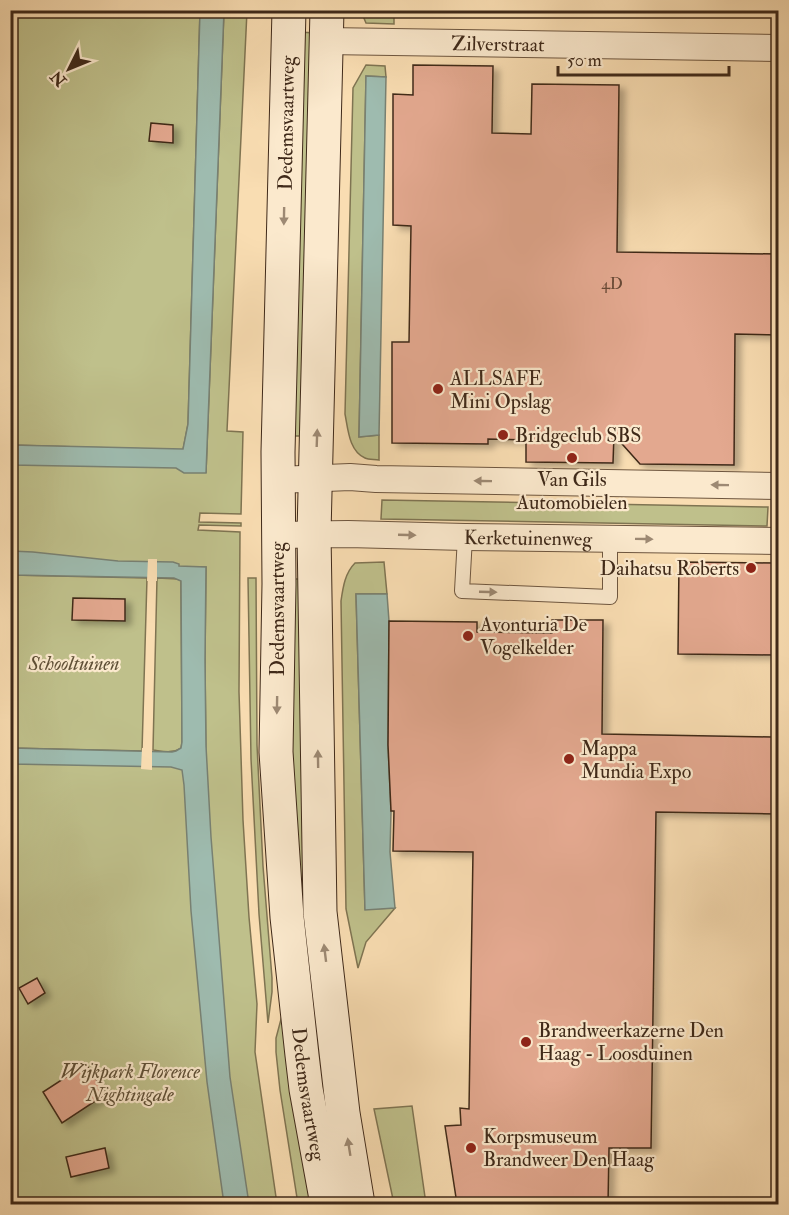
<svg xmlns="http://www.w3.org/2000/svg" width="789" height="1215" font-family="'IM FELL Double Pica',serif">
<style>
.green{fill:#bfc08b;stroke:#7f7452;stroke-width:1.5}
.water{fill:#9ebbaf;stroke:#788173;stroke-width:1.5}
.pier{fill:#f9ddb2}
.building{fill:#e3a88f;stroke:#3f2919;stroke-width:1.5;filter:url(#shadow)}
.lines{fill:none;stroke-linecap:round;stroke-linejoin:round}
.lane-casing{stroke:#6e563f;stroke-width:16}
.street-casing{stroke:#6e563f;stroke-width:28}
.secondary-casing{stroke:#3f2919;stroke-width:35}
.lane{stroke:#fbe9cd;stroke-width:14}
.street{stroke:#fbe9cd;stroke-width:26}
.secondary{stroke:#fbe9cd;stroke-width:33}
.oneway{fill:#9d8973}
.poi-dot{fill:#8f2418;stroke:#fbe9cd;stroke-width:2}
.labels{text-anchor:middle;stroke-width:4.5;stroke-linejoin:round;paint-order:stroke}
.number-label{font-size:16px;fill:#684936}
.street-label{font-size:20px;fill:#3f2919;stroke:#fbe9cd}
.poi-label{font-size:20px;fill:#3f2919;stroke:#fbe9cd;text-anchor:start}
.park-label{font-size:20px;font-style:italic;fill:#5f4f36;stroke:#fbe9cd}
</style>
<defs>
<filter id="shadow"><feDropShadow dx="6" dy="4" stdDeviation="3" flood-color="#0004"/></filter>
</defs>
<rect width="100%" height="100%" fill="#f9ddb2"/>
<filter id="stains"><feTurbulence type="fractalNoise" baseFrequency=".00333" numOctaves="4"/><feColorMatrix values="0 0 0 0 .2 0 0 0 0 .09 0 0 0 0 .02 0 0 0 .5 -.17"/></filter>
<radialGradient id="worn" r=".72"><stop offset=".6" stop-color="#630" stop-opacity="0"/><stop offset="1" stop-color="#630" stop-opacity=".3"/></radialGradient>
<path class="green" d="M 11,11 L 200,11 L 188,424 L 183,450 L 11,445 Z
M 224,11 L 247,11 L 227,431 L 243,432 L 241,514 L 200,513 L 199,522 L 241,523 L 241,526 L 199,525 L 198,530 L 240,532 L 239,692 L 243,820 L 249,917 L 257,1004 L 255,1052 L 277,1204 L 11,1204 L 11,754 L 206,761 L 205,661 L 206,567 L 11,569 L 11,454 L 204,460 L 206,473 Z
M 361,11 L 394,11 L 394,24 L 366,23 Z
M 299,32 L 315,33 L 306,436 L 291,436 Z
M 366,65 L 385,66 L 386,77 L 366,76 L 359,437 L 379,435 L 379,460 C 375,459 369,460 365,458 C 349,451 348,429 345,414 L 353,88 Z
M 382,500 L 768,507 L 767,526 L 381,519 Z
M 384,562 L 387,594 L 356,594 L 365,909 L 395,908 L 366,942 L 358,968 L 346,909 L 341,601 C 343,587 345,573 355,563 Z
M 11,575 L 147,578 L 142,751 L 11,748 Z
M 157,578 L 178,579 L 181,581 L 181,585 L 182,742 L 181,748 C 172,754 162,751 153,750 Z
M 248,578 L 256,578 L 257,745 L 263,866 L 272,978 L 272,992 L 268,1023 L 259,914 L 251,759 Z
M 288,579 L 303,579 L 308,944 L 304,942 L 294,871 Z
M 284,1008 L 312,1204 L 298,1204 L 280,1090 L 276,1052 L 276,1038 Z
M 412,1106 L 426,1204 L 394,1204 L 374,1109 Z"/>
<path class="water" d="M 200,11 L 224,11 L 206,473 L 184,473 L 176,468 L 11,465 L 11,445 L 183,449 L 188,424 Z
M 366,76 L 386,77 L 379,435 L 359,437 Z
M 11,551 L 33,552 L 118,561 L 173,562 L 179,564 L 179,566 L 206,567 L 205,661 L 206,746 L 211,837 L 230,1077 L 249,1204 L 224,1204 L 207,1082 L 191,911 L 184,785 L 182,770 L 171,767 L 11,764 L 11,748 L 172,752 L 176,751 L 181,748 L 182,742 L 181,581 L 174,578 L 11,575 Z
M 356,594 L 387,594 L 389,621 L 388,745 L 391,812 L 390,852 L 395,908 L 365,910 Z"/>
<path class="pier" d="M 148,559 L 157,559 L 157,581 L 147,581 Z
M 152,747 L 152,770 L 141,769 L 142,748 Z"/>
<path class="building" d="M 413,65 L 493,66 L 492,133 L 531,134 L 532,84 L 619,85 L 617,252 L 778,254 L 778,335 L 735,334 L 734,465 L 640,464 L 614,435 L 613,463 L 526,462 L 526,440 L 488,439 L 488,444 L 392,443 L 392,342 L 409,342 L 411,226 L 393,225 L 393,94 L 413,95 Z
M 151,123 L 173,125 L 173,143 L 149,141 Z
M 679,562 L 778,563 L 778,655 L 678,654 Z
M 73,598 L 125,599 L 125,621 L 72,620 Z
M 552,620 L 603,620 L 602,734 L 772,737 L 772,743 L 778,743 L 778,814 L 656,812 L 651,1148 L 609,1148 L 608,1204 L 457,1204 L 445,1126 L 461,1125 L 460,1108 L 469,1109 L 473,852 L 393,851 L 394,811 L 391,811 L 388,745 L 389,621 L 477,622 L 477,632 L 552,633 Z
M 37,978 L 45,993 L 28,1004 L 19,988 Z
M 86,1064 L 106,1094 L 62,1123 L 43,1092 Z
M 105,1148 L 109,1168 L 71,1177 L 66,1157 Z"/>
<g class="lines">
<defs>
<path id="lane" d="M 465,537 L 462,591 L 610,597 L 610,538"/>
<g id="street">
<path id="s1" d="M 326,41 L 778,48"/>
<path d="M 278,480 L 350,477 L 376,479 L 778,486"/>
<path id="s2" d="M 278,535 L 348,534 L 465,537 L 778,541"/>
</g>
<g id="secondary">
<path id="s3" d="M 289,10 L 278,452 L 279,584 L 276,752 L 287,917 L 302,1055 L 306,1089 L 327,1204"/>
<path d="M 327,10 L 314,533 L 320,912 L 343,1113 L 358,1204"/>
</g>
</defs>
<use href="#lane" class="lane-casing"/>
<use href="#street" class="street-casing"/>
<use href="#secondary" class="secondary-casing"/>
<use href="#lane" class="lane"/>
<use href="#street" class="street"/>
<use href="#secondary" class="secondary"/>
</g>
<defs><path id="oneway-solid" d="M-6-.8H1V-3.2L6.5 0L1 3.2V.8H-6Z" transform="scale(1.5)"/></defs>
<g class="oneway">
<use href="#oneway-solid" transform="translate(284 216) rotate(91)"/>
<use href="#oneway-solid" transform="translate(317 438) rotate(-88)"/>
<use href="#oneway-solid" transform="translate(483 481) rotate(-179)"/>
<use href="#oneway-solid" transform="translate(720 485) rotate(-179)"/>
<use href="#oneway-solid" transform="translate(407 535) rotate(2)"/>
<use href="#oneway-solid" transform="translate(644 539) rotate(1)"/>
<use href="#oneway-solid" transform="translate(488 592) rotate(2)"/>
<use href="#oneway-solid" transform="translate(277 705) rotate(91)"/>
<use href="#oneway-solid" transform="translate(318 759) rotate(-91)"/>
<use href="#oneway-solid" transform="translate(325 953) rotate(-97)"/>
<use href="#oneway-solid" transform="translate(349 1147) rotate(-99)"/>
</g>
<g class="poi-dot">
<circle cx="438" cy="389" r="6"/>
<circle cx="503" cy="435" r="6"/>
<circle cx="572" cy="458" r="6"/>
<circle cx="751" cy="568" r="6"/>
<circle cx="468" cy="636" r="6"/>
<circle cx="569" cy="759" r="6"/>
<circle cx="526" cy="1042" r="6"/>
<circle cx="471" cy="1148" r="6"/>
</g>
<g class="labels">
<g class="number-label">
<text x="612" y="289">4D</text>
</g>
<g class="street-label">
<text dy="7" stroke="none"><textPath href="#s1" startOffset="172">Zilverstraat</textPath></text>
<text transform="translate(286 123) rotate(-89)" y="7">Dedemsvaartweg</text>
<text dy="7" stroke="none"><textPath href="#s2" startOffset="250">Kerketuinenweg</textPath></text>
<text transform="translate(277 609) rotate(-90)" y="7">Dedemsvaartweg</text>
<text dy="7" stroke="none"><textPath href="#s3" startOffset="1086">Dedemsvaartweg</textPath></text>
</g>
<g class="poi-label">
<text x="450" y="385">ALLSAFE<tspan x="450" dy="23">Mini Opslag</tspan></text>
<text x="515" y="442">Bridgeclub SBS</text>
<text x="572" y="486" text-anchor="middle">Van Gils<tspan x="572" dy="23">Automobielen</tspan></text>
<text x="739" y="575" text-anchor="end">Daihatsu Roberts</text>
<text x="480" y="631">Avonturia De<tspan x="480" dy="23">Vogelkelder</tspan></text>
<text x="581" y="755">Mappa<tspan x="581" dy="23">Mundia Expo</tspan></text>
<text x="538" y="1037">Brandweerkazerne Den<tspan x="538" dy="23">Haag - Loosduinen</tspan></text>
<text x="483" y="1143">Korpsmuseum<tspan x="483" dy="23">Brandweer Den Haag</tspan></text>
</g>
<g class="park-label">
<text x="74" y="670">Schooltuinen</text>
<text x="130" y="1078">Wijkpark Florence<tspan x="130" dy="23">Nightingale</tspan></text>
</g>
</g>
<rect width="789" height="1215" fill="none" stroke="#f9ddb2" stroke-width="36"/>
<rect x="12" y="12" width="765" height="1191" fill="none" stroke="#3f2919" stroke-width="3"/>
<rect x="18" y="18" width="753" height="1179" fill="none" stroke="#3f2919" stroke-width="1.5"/>
<g transform="translate(69 69) rotate(227)" stroke="#fbe9cd" stroke-width="4.5" paint-order="stroke">
<path d="M0-4.5L10 22L0 15L-10 22Z" fill="#3f2919"/>
<text y="-9" font-size="16" font-weight="bold" text-anchor="middle" fill="#3f2919">N</text>
</g>
<path d="M558 66v9h171v-9" fill="none" stroke="#3f2919" stroke-width="3"/>
<text x="567" y="66" font-size="18" fill="#3f2919" stroke="#fbe9cd" stroke-width="4.5" paint-order="stroke">50 m</text>
<rect width="100%" height="100%" filter="url(#stains)"/>
<rect width="100%" height="100%" fill="url(#worn)"/>
</svg>
